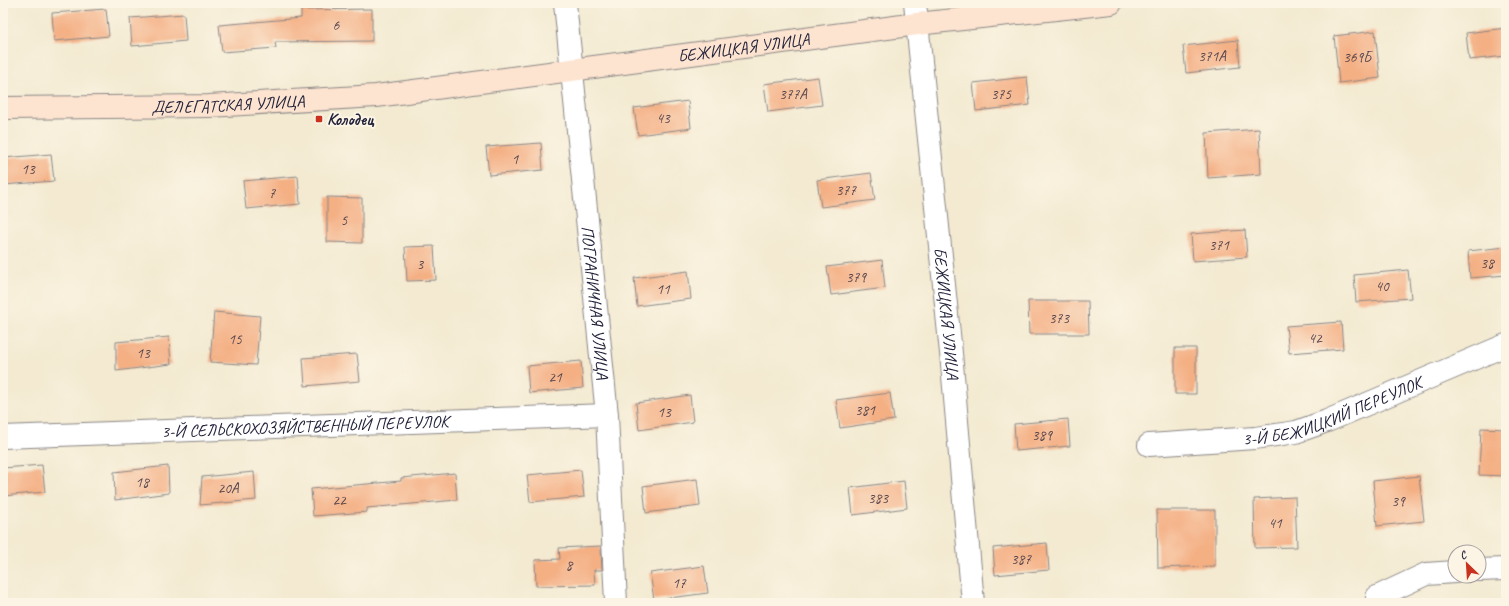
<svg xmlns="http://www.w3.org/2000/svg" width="1509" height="606" font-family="Caveat,sans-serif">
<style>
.building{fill:#f4af83}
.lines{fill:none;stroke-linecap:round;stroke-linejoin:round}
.street-casing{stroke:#8a8686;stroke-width:24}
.secondary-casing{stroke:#8a8686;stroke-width:24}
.street{stroke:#fff;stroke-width:22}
.secondary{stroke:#fde4d0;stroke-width:22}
.poi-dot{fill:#c8321e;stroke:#fcf5e5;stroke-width:1.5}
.labels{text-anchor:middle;stroke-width:4;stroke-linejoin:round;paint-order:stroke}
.number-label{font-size:15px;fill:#56454d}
.street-label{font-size:17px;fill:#22223b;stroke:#fcf5e5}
.poi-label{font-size:17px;font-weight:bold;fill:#22223b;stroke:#fcf5e5;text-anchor:start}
</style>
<rect width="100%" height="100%" fill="#fcf5e5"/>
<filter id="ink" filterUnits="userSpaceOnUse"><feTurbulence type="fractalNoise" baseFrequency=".025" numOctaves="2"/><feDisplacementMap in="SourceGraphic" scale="8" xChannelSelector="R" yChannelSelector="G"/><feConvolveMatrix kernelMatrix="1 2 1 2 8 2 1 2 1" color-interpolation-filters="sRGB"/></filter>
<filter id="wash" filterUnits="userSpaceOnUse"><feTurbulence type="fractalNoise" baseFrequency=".012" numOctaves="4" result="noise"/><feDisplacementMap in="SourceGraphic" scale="16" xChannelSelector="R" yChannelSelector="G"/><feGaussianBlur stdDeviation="0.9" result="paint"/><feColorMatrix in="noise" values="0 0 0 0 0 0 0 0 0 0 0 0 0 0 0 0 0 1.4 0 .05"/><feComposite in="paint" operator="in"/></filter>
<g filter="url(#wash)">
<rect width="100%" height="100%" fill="#f3ead1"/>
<g id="blocks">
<path class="building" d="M 106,9 L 109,36 L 54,41 L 52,13 Z
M 372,9 L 372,41 L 275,42 L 276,48 L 222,52 L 219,25 L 301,18 L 301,10 Z
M 184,14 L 186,41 L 132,46 L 130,18 Z
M 1506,28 L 1506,56 L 1469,60 L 1466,33 Z
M 1375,31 L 1380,78 L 1339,83 L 1334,36 Z
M 1238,40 L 1240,67 L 1186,73 L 1183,46 Z
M 818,77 L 822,105 L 768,112 L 764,84 Z
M 1027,77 L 1030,105 L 976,111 L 973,83 Z
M 688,101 L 691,128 L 638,135 L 634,108 Z
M 1259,129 L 1261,174 L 1208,178 L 1206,133 Z
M 541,143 L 543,170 L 489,175 L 486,147 Z
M 51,154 L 54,181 L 3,185 L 3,158 Z
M 871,173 L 875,200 L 821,207 L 817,180 Z
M 298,176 L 300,204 L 246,209 L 243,181 Z
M 327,197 L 362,198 L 362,243 L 327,242 Z
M 1245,230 L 1247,257 L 1193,261 L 1191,234 Z
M 434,246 L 436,280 L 407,281 L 405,247 Z
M 1506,247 L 1506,275 L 1470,278 L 1468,251 Z
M 882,260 L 885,288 L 831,295 L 827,267 Z
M 1408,270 L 1411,298 L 1356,302 L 1354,275 Z
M 688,271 L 691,299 L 637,306 L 634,278 Z
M 1028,301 L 1088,301 L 1089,334 L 1029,334 Z
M 214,312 L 260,316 L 256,365 L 210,362 Z
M 1341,322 L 1343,349 L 1289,353 L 1286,326 Z
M 169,337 L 171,364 L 116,371 L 116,342 Z
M 1175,348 L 1196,348 L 1196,394 L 1175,394 Z
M 357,354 L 360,381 L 305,386 L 303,358 Z
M 581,361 L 583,388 L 529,393 L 527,366 Z
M 890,393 L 894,420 L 840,428 L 836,400 Z
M 690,395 L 693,422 L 639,430 L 636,403 Z
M 1068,419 L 1070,446 L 1016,451 L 1014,424 Z
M 1481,428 L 1506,429 L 1506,476 L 1479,475 Z
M 42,465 L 45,492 L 3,496 L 3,468 Z
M 168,466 L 169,493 L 115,500 L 114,472 Z
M 581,470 L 584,497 L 530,502 L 527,475 Z
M 254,472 L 256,500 L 200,505 L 202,477 Z
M 455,473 L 457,500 L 367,508 L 367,512 L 313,516 L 311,489 L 401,481 L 401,478 Z
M 1419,476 L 1424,521 L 1377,526 L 1373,481 Z
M 697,479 L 700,506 L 646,513 L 643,486 Z
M 904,481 L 907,508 L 853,515 L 850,488 Z
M 1295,497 L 1297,547 L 1255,548 L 1254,499 Z
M 1157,510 L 1215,510 L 1215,566 L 1158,568 Z
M 1047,543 L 1049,570 L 995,575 L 993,548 Z
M 601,546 L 602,570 L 594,570 L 595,585 L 536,586 L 535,560 L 560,559 L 559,548 Z
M 704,566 L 708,593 L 654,600 L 650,573 Z"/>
</g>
</g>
<g filter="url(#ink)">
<use href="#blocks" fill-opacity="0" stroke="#8a8686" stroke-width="1"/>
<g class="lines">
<defs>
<g id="street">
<path id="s1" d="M 565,3 L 607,415 L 616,603"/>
<path id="s2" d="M 915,3 L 951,353 L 973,603"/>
<path id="s3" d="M 3,437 L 607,415"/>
<path id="s4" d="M 1149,445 L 1255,438 L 1296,432 L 1327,421 L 1506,345"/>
<path d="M 1479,570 L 1506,569"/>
<path d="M 1377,597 L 1426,574 L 1455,572"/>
</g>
<g id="secondary">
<path id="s5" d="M 3,108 L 209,106 L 376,96 L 917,24 L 1111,3"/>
</g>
</defs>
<use href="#street" class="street-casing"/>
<use href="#secondary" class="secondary-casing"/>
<use href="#street" class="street"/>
<use href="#secondary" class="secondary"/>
</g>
</g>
<rect class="poi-dot" x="315" y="115" width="8" height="8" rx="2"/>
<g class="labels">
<g class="number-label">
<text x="336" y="30">6</text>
<text x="1212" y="61">371А</text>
<text x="1357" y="62">369Б</text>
<text x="793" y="99">377А</text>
<text x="1001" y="99">375</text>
<text x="663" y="123">43</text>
<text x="515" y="164">1</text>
<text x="28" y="174">13</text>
<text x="846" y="195">377</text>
<text x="272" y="198">7</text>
<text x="344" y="225">5</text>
<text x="1219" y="250">371</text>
<text x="1487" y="268">38</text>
<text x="420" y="269">3</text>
<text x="856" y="282">379</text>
<text x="1382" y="291">40</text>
<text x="663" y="294">11</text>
<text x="1059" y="323">373</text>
<text x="1315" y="343">42</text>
<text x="235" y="344">15</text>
<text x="143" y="358">13</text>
<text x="555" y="382">21</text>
<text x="865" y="415">381</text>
<text x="664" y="417">13</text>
<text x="1042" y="440">389</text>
<text x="142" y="487">18</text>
<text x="228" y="493">20А</text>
<text x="878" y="503">383</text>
<text x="339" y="505">22</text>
<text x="1398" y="506">39</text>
<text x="1275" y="528">41</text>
<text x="1021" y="564">387</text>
<text x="569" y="570">8</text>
<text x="679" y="588">17</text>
</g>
<g class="street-label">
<text dy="6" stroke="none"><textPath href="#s5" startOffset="744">БЕЖИЦКАЯ УЛИЦА</textPath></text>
<text dy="6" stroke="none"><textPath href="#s5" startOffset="225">ДЕЛЕГАТСКАЯ УЛИЦА</textPath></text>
<text dy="6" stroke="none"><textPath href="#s1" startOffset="301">ПОГРАНИЧНАЯ УЛИЦА</textPath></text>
<text dy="6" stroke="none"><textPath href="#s2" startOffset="312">БЕЖИЦКАЯ УЛИЦА</textPath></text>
<text dy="6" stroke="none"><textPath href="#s4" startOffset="188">3-Й БЕЖИЦКИЙ ПЕРЕУЛОК</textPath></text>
<text dy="6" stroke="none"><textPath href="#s3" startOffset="302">3-Й СЕЛЬСКОХОЗЯЙСТВЕННЫЙ ПЕРЕУЛОК</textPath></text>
</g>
<g class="poi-label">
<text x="327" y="125">Колодец</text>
</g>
</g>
<rect width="1509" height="606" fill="none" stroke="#fcf5e5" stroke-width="16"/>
<g transform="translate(1467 564) rotate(335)"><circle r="19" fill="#fcf5e5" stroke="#a5a1a1"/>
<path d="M0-3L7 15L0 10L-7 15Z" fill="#c8321e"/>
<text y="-6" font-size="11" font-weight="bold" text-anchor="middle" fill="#22223b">С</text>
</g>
</svg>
